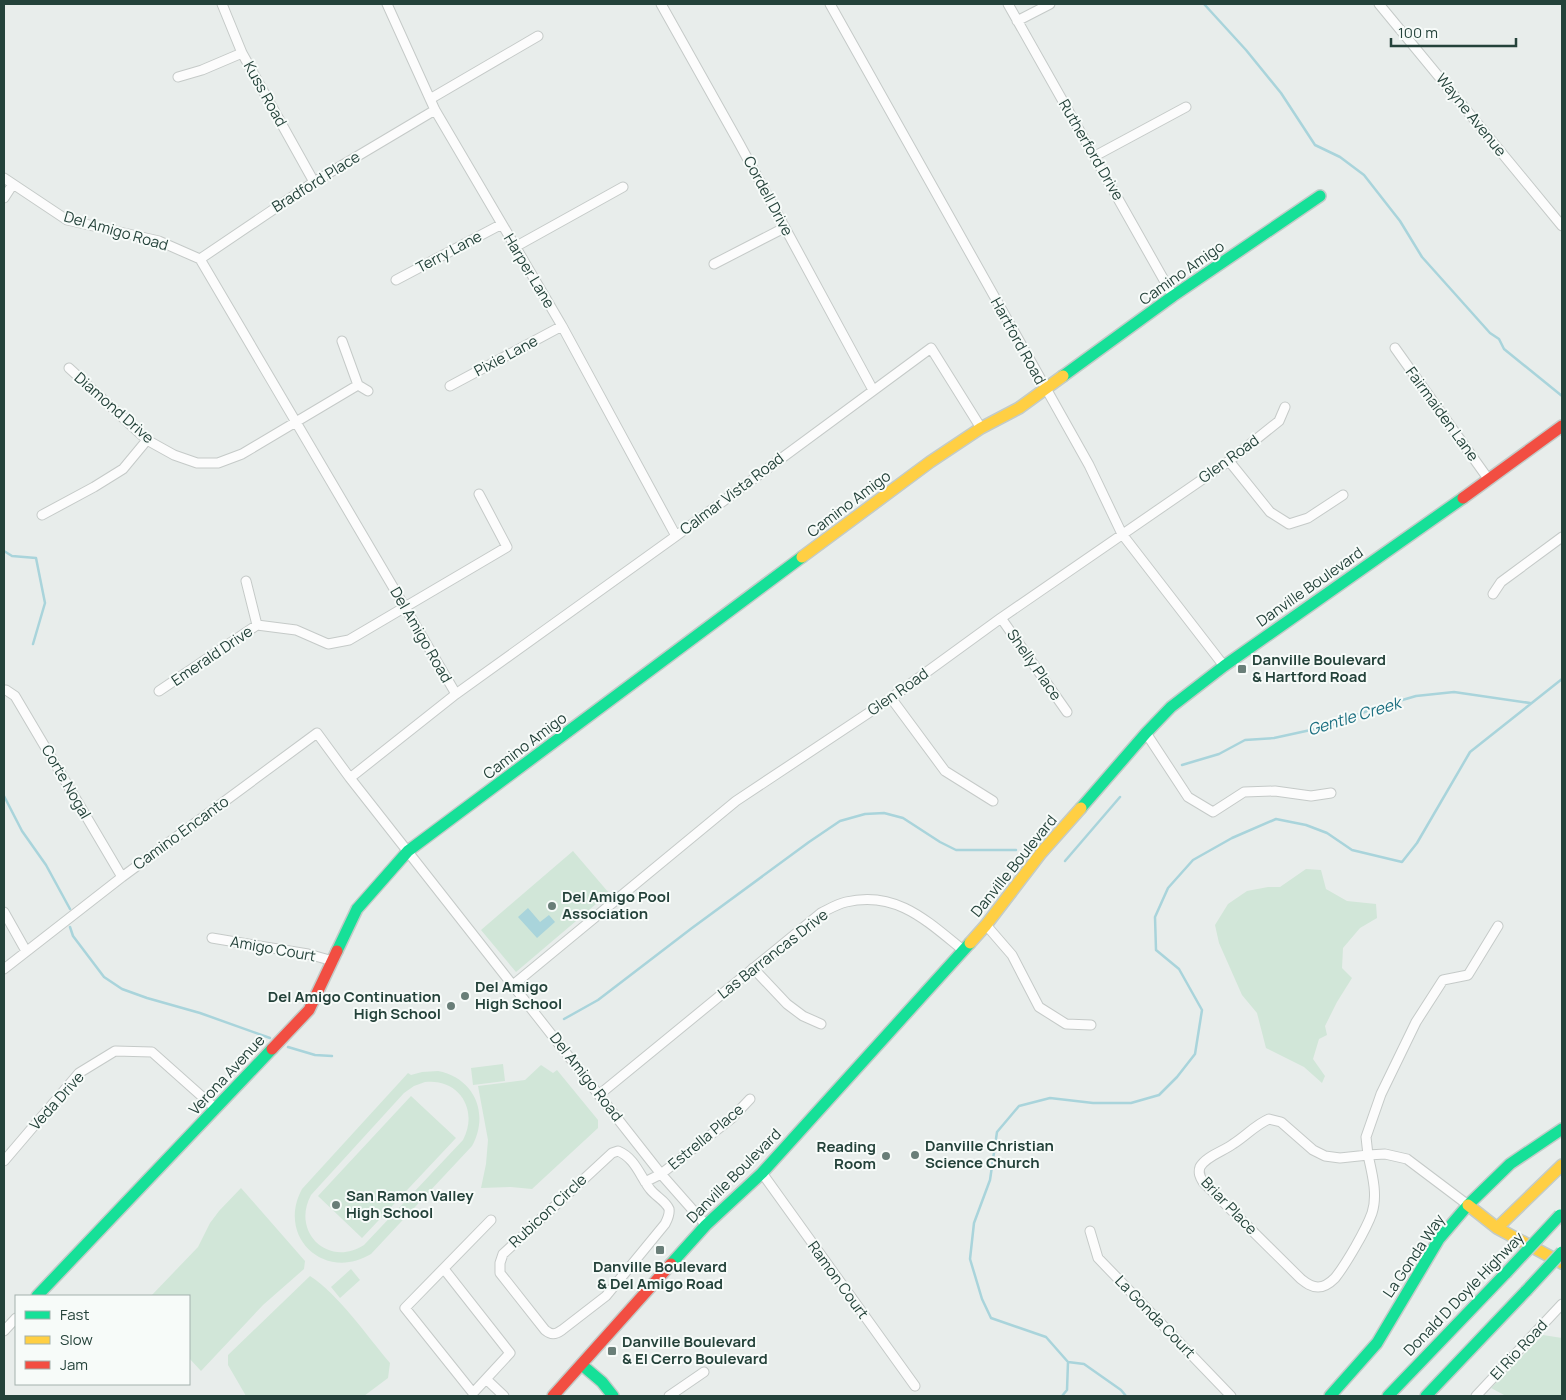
<svg xmlns="http://www.w3.org/2000/svg" width="1566" height="1400" font-family="Manrope,sans-serif">
<style>
.green{fill:#d1e6d8;fill-rule:evenodd}
.water{fill:#a9d4db}
.lines{fill:none;stroke-linecap:round;stroke-linejoin:round}
.stream{stroke:#a9d4db;stroke-width:2.5}
.street-casing{stroke:#c5cac8;stroke-width:11}
.fast-casing{stroke:#c3cbc8;stroke-width:14}
.slow-casing{stroke:#c3cbc8;stroke-width:14}
.jam-casing{stroke:#c3cbc8;stroke-width:14}
.street{stroke:#fcfcfc;stroke-width:9}
.fast{stroke:#16e098;stroke-width:11}
.slow{stroke:#ffcf43;stroke-width:11}
.jam{stroke:#f24e42;stroke-width:11}
.fast-bridge-casing{stroke:#c3ccc9;stroke-width:14;stroke-linecap:butt}
.fast-bridge{stroke:#16e098;stroke-width:11}
.poi-dot{fill:#697e78;stroke:#f7fbf9;stroke-width:2}
.labels{text-anchor:middle;stroke-width:4;stroke-linejoin:round;paint-order:stroke}
.street-label{font-size:15px;fill:#24423a;stroke:#f7fbf9}
.poi-label{font-size:15px;font-weight:bold;fill:#24423a;stroke:#f7fbf9;text-anchor:start}
.water-label{font-size:16px;font-style:italic;fill:#1c6f80;stroke:#f7fbf9}
</style>
<rect width="100%" height="100%" fill="#e8edeb"/>
<path class="green" d="M 573,851 L 609,893 L 516,972 L 481,930 Z
M 1306,869 L 1321,870 L 1326,889 L 1347,901 L 1376,904 L 1377,918 L 1360,928 L 1343,948 L 1342,968 L 1352,978 L 1337,1002 L 1325,1026 L 1327,1035 L 1319,1039 L 1313,1059 L 1325,1076 L 1322,1083 L 1304,1067 L 1266,1048 L 1257,1013 L 1242,995 L 1219,943 L 1215,925 L 1228,904 L 1247,891 L 1268,887 L 1280,887 Z
M 503,1064 L 505,1081 L 473,1085 L 471,1068 Z
M 541,1065 L 553,1073 L 557,1070 L 598,1120 L 598,1128 L 532,1189 L 511,1187 L 481,1188 L 486,1164 L 488,1140 L 478,1086 L 525,1080 Z
M 438,1071 C 474,1078 490,1113 472,1146 L 371,1254 C 325,1282 276,1237 302,1189 L 408,1073 L 411,1075 L 422,1072 ZM 425,1082 C 459,1078 479,1110 463,1140 L 364,1245 C 328,1268 291,1232 311,1195 L 404,1093 L 414,1086 Z
M 411,1096 L 456,1138 L 362,1238 L 318,1196 Z
M 241,1188 L 305,1261 L 304,1269 L 263,1305 L 201,1371 L 189,1358 L 189,1296 L 151,1296 L 198,1247 L 210,1223 L 219,1211 Z
M 351,1269 L 360,1280 L 340,1298 L 331,1287 Z
M 310,1276 C 339,1295 367,1336 390,1363 L 388,1378 L 364,1396 L 246,1396 L 228,1365 L 228,1355 Z
M 1543,1335 L 1562,1338 L 1562,1396 L 1506,1396 L 1491,1388 Z"/>
<path class="water" d="M 528,908 L 540,922 L 549,915 L 555,922 L 537,938 L 518,917 Z"/>
<g class="lines">
<path class="stream" d="M 1204,4 L 1246,50 L 1281,93 L 1315,145 L 1340,157 L 1364,175 L 1400,221 L 1422,257 L 1490,333 L 1499,339 L 1504,349 L 1562,396
M 4,551 L 12,556 L 36,558 L 45,603 L 33,644
M 1182,765 L 1219,754 L 1245,740 L 1274,738 L 1329,726 L 1375,708 L 1416,696 L 1454,692 L 1530,703
M 4,796 L 22,831 L 46,865 L 70,909
M 1065,861 L 1120,797
M 70,927 L 73,936 L 104,977 L 122,989 L 147,998 L 200,1013 L 270,1038
M 564,1019 L 598,1000 L 692,928 L 809,842 L 840,821 L 865,814 L 884,813 L 903,818 L 940,842 L 956,850 L 1016,850
M 288,1047 L 315,1055 L 332,1056
M 1068,1362 L 1084,1364 L 1121,1390 L 1126,1396
M 1062,1396 L 1067,1390 L 1068,1362 L 1046,1337 L 991,1318 L 982,1299 L 970,1259 L 974,1223 L 990,1180 L 997,1132 L 1019,1106 L 1050,1098 L 1093,1103 L 1131,1103 L 1159,1095 L 1177,1077 L 1195,1054 L 1202,1010 L 1179,969 L 1156,950 L 1155,917 L 1168,888 L 1193,860 L 1232,838 L 1276,819 L 1306,825 L 1327,833 L 1352,850 L 1402,862 L 1417,843 L 1470,752 L 1562,679"/>
<defs>
<path id="street" d="M 222,4 L 242,53 L 314,182
M 387,4 L 435,110 L 562,326 L 676,536
M 661,4 L 739,143 L 873,390
M 830,4 L 1089,465 L 1122,534 L 1224,666
M 1008,4 L 1173,296
M 1379,4 L 1562,226
M 1017,21 L 1050,4
M 178,77 L 202,70 L 242,53
M 430,99 L 538,36
M 1095,156 L 1186,107
M 4,178 L 13,184
M 4,198 L 13,184 L 67,220 L 159,241 L 200,259 L 456,694 L 350,778
M 515,247 L 623,187
M 200,259 L 314,182 L 435,110
M 714,264 L 784,228
M 396,280 L 502,224
M 342,341 L 358,385 L 368,391
M 1395,348 L 1489,480
M 69,368 L 147,440 L 174,455 L 197,463 L 218,463 L 242,454 L 358,385
M 450,386 L 562,326
M 1229,461 L 1270,512 L 1289,524 L 1308,518 L 1343,495
M 42,515 L 94,487 L 123,469 L 147,440
M 246,581 L 257,625
M 1493,594 L 1501,582 L 1562,537
M 1001,618 L 1067,712
M 6,690 L 15,696 L 122,877
M 159,691 L 257,625 L 296,630 L 328,644 L 349,640 L 507,547 L 479,494
M 456,694 L 676,536 L 931,348 L 981,428
M 891,698 L 945,771 L 993,801
M 1146,733 L 1188,797 L 1213,812 L 1244,792 L 1275,791 L 1311,796 L 1331,793
M 4,912 L 26,951
M 986,925 L 1012,955 L 1039,1007 L 1066,1024 L 1091,1025
M 212,938 L 308,954 L 333,961
M 753,968 L 787,1004 L 803,1016 L 821,1024
M 4,969 L 122,877 L 317,733 L 350,778 L 661,1174 L 706,1225
M 513,985 L 736,801 L 891,698 L 1001,618 L 1229,461 L 1279,421 L 1285,407
M 600,1094 L 821,913 C 829,909 837,904 846,902 C 896,890 927,921 963,950
M 1269,1119 L 1281,1122 L 1313,1150 L 1325,1156 L 1340,1158 L 1368,1155 C 1372,1173 1378,1195 1372,1213 C 1366,1230 1346,1264 1335,1278 C 1331,1282 1324,1287 1318,1287 C 1311,1287 1306,1283 1301,1279 L 1203,1182 C 1200,1177 1198,1173 1200,1167 C 1206,1156 1224,1151 1233,1144 C 1246,1136 1255,1125 1269,1119 Z
M 618,1151 C 635,1158 640,1176 650,1189 C 655,1196 666,1201 669,1209 C 670,1215 667,1220 665,1224 L 606,1296 L 562,1330 C 555,1335 551,1335 545,1330 L 500,1273 L 500,1263 L 503,1254 L 612,1153 Z
M 4,1161 L 79,1073 L 115,1051 L 152,1052 L 216,1109
M 762,1173 L 915,1386
M 645,1182 L 661,1174 L 732,1118 L 750,1099
M 1468,1205 L 1407,1159 L 1385,1154 L 1368,1155 L 1366,1137 L 1381,1094 L 1416,1022 L 1443,980 L 1468,975 L 1498,926
M 1090,1231 L 1098,1258 L 1231,1396
M 444,1269 L 510,1353 L 473,1393 L 405,1308 L 491,1220
M 4,1331 L 16,1318
M 486,1379 L 504,1396
M 669,1396 L 704,1372
M 1476,1396 L 1562,1304"/>
<path id="fast" d="M 1063,376 L 1173,296 L 1320,196
M 1081,808 L 1146,733 L 1171,707 L 1224,666 L 1463,498
M 337,951 L 357,909 L 408,851 L 802,557
M 671,1264 L 706,1225 L 762,1173 L 970,943
M 37,1296 L 272,1049
M 582,1365 L 602,1382 L 613,1396
M 1330,1396 L 1377,1343 L 1439,1239 L 1468,1205 L 1510,1164 L 1562,1129
M 1388,1396 L 1506,1273
M 1426,1396 L 1526,1291"/>
<path id="slow" d="M 802,557 L 930,462 L 981,428 L 1019,408 L 1063,376
M 970,943 L 986,925 L 1041,853 L 1081,808
M 1468,1205 L 1497,1228 L 1562,1263
M 1497,1228 L 1562,1165"/>
<path id="jam" d="M 1463,498 L 1562,426
M 272,1049 L 309,1010 L 337,951
M 553,1396 L 671,1264"/>
</defs>
<use href="#street" class="street-casing"/>
<use href="#fast" class="fast-casing"/>
<use href="#slow" class="slow-casing"/>
<use href="#jam" class="jam-casing"/>
<use href="#street" class="street"/>
<use href="#fast" class="fast"/>
<use href="#slow" class="slow"/>
<use href="#jam" class="jam"/>
<defs>
<path id="fast-bridge" d="M 1506,1273 L 1560,1215
M 1526,1291 L 1562,1252"/>
</defs>
<use href="#fast-bridge" class="fast-bridge-casing"/>
<use href="#fast-bridge" class="fast-bridge"/>
</g>
<g class="poi-dot">
<rect x="1237" y="664" width="10" height="10" rx="2.5"/>
<circle cx="552" cy="906" r="5"/>
<circle cx="465" cy="996" r="5"/>
<circle cx="451" cy="1006" r="5"/>
<circle cx="915" cy="1155" r="5"/>
<circle cx="886" cy="1156" r="5"/>
<circle cx="336" cy="1205" r="5"/>
<rect x="655" y="1245" width="10" height="10" rx="2.5"/>
<rect x="607" y="1346" width="10" height="10" rx="2.5"/>
</g>
<g class="labels">
<g class="street-label">
<text transform="translate(265 94) rotate(61)" y="5">Kuss Road</text>
<text transform="translate(1471 115) rotate(51)" y="5">Wayne Avenue</text>
<text transform="translate(1091 150) rotate(60)" y="5">Rutherford Drive</text>
<text transform="translate(316 182) rotate(-32)" y="5">Bradford Place</text>
<text transform="translate(768 196) rotate(62)" y="5">Cordell Drive</text>
<text transform="translate(116 231) rotate(16)" y="5">Del Amigo Road</text>
<text transform="translate(449 252) rotate(-28)" y="5">Terry Lane</text>
<text transform="translate(529 271) rotate(59)" y="5">Harper Lane</text>
<text transform="translate(1182 273) rotate(-35)" y="5">Camino Amigo</text>
<text transform="translate(1018 341) rotate(61)" y="5">Hartford Road</text>
<text transform="translate(506 356) rotate(-28)" y="5">Pixie Lane</text>
<text transform="translate(114 408) rotate(41)" y="5">Diamond Drive</text>
<text transform="translate(1442 414) rotate(54)" y="5">Fairmaiden Lane</text>
<text transform="translate(1229 459) rotate(-36)" y="5">Glen Road</text>
<text transform="translate(732 494) rotate(-37)" y="5">Calmar Vista Road</text>
<text transform="translate(849 504) rotate(-37)" y="5">Camino Amigo</text>
<text transform="translate(1310 587) rotate(-35)" y="5">Danville Boulevard</text>
<text transform="translate(421 635) rotate(60)" y="5">Del Amigo Road</text>
<text transform="translate(212 656) rotate(-34)" y="5">Emerald Drive</text>
<text transform="translate(1034 665) rotate(55)" y="5">Shelly Place</text>
<text transform="translate(898 692) rotate(-35)" y="5">Glen Road</text>
<text transform="translate(525 746) rotate(-37)" y="5">Camino Amigo</text>
<text transform="translate(66 782) rotate(60)" y="5">Corte Nogal</text>
<text transform="translate(181 833) rotate(-36)" y="5">Camino Encanto</text>
<text transform="translate(1014 866) rotate(-51)" y="5">Danville Boulevard</text>
<text transform="translate(273 949) rotate(10)" y="5">Amigo Court</text>
<text transform="translate(773 954) rotate(-38)" y="5">Las Barrancas Drive</text>
<text transform="translate(227 1075) rotate(-47)" y="5">Verona Avenue</text>
<text transform="translate(586 1077) rotate(52)" y="5">Del Amigo Road</text>
<text transform="translate(57 1101) rotate(-48)" y="5">Veda Drive</text>
<text transform="translate(706 1137) rotate(-40)" y="5">Estrella Place</text>
<text transform="translate(734 1176) rotate(-45)" y="5">Danville Boulevard</text>
<text transform="translate(1229 1206) rotate(46)" y="5">Briar Place</text>
<text transform="translate(548 1211) rotate(-43)" y="5">Rubicon Circle</text>
<text transform="translate(1414 1256) rotate(-56)" y="5">La Gonda Way</text>
<text transform="translate(838 1280) rotate(54)" y="5">Ramon Court</text>
<text transform="translate(1464 1294) rotate(-46)" y="5">Donald D Doyle Highway</text>
<text transform="translate(1155 1317) rotate(46)" y="5">La Gonda Court</text>
<text transform="translate(1519 1350) rotate(-47)" y="5">El Rio Road</text>
</g>
<g class="poi-label">
<text x="1252" y="665">Danville Boulevard<tspan x="1252" dy="17">&amp; Hartford Road</tspan></text>
<text x="562" y="902">Del Amigo Pool<tspan x="562" dy="17">Association</tspan></text>
<text x="475" y="992">Del Amigo<tspan x="475" dy="17">High School</tspan></text>
<text x="441" y="1002" text-anchor="end">Del Amigo Continuation<tspan x="441" dy="17">High School</tspan></text>
<text x="925" y="1151">Danville Christian<tspan x="925" dy="17">Science Church</tspan></text>
<text x="876" y="1152" text-anchor="end">Reading<tspan x="876" dy="17">Room</tspan></text>
<text x="346" y="1201">San Ramon Valley<tspan x="346" dy="17">High School</tspan></text>
<text x="660" y="1272" text-anchor="middle">Danville Boulevard<tspan x="660" dy="17">&amp; Del Amigo Road</tspan></text>
<text x="622" y="1347">Danville Boulevard<tspan x="622" dy="17">&amp; El Cerro Boulevard</tspan></text>
</g>
<g class="water-label">
<text transform="translate(1354 716) rotate(-17)" y="6">Gentle Creek</text>
</g>
</g>
<rect width="1566" height="1400" fill="none" stroke="#24423a" stroke-width="10"/>
<rect x="15" y="1295" width="175" height="90" fill="#f7fbf9" stroke="#a3b1ad"/>
<rect x="25" y="1311" width="25" height="8" fill="#16e098" stroke="#a3b1ad"/>
<text x="60" y="1320" font-size="15" fill="#24423a">Fast</text>
<rect x="25" y="1336" width="25" height="8" fill="#ffcf43" stroke="#a3b1ad"/>
<text x="60" y="1345" font-size="15" fill="#24423a">Slow</text>
<rect x="25" y="1361" width="25" height="8" fill="#f24e42" stroke="#a3b1ad"/>
<text x="60" y="1370" font-size="15" fill="#24423a">Jam</text>
<path d="M1391 38v8h125v-8" fill="none" stroke="#24423a" stroke-width="2.5"/>
<text x="1398" y="38" font-size="15" fill="#24423a" stroke="#f7fbf9" stroke-width="4" paint-order="stroke">100 m</text>
</svg>
